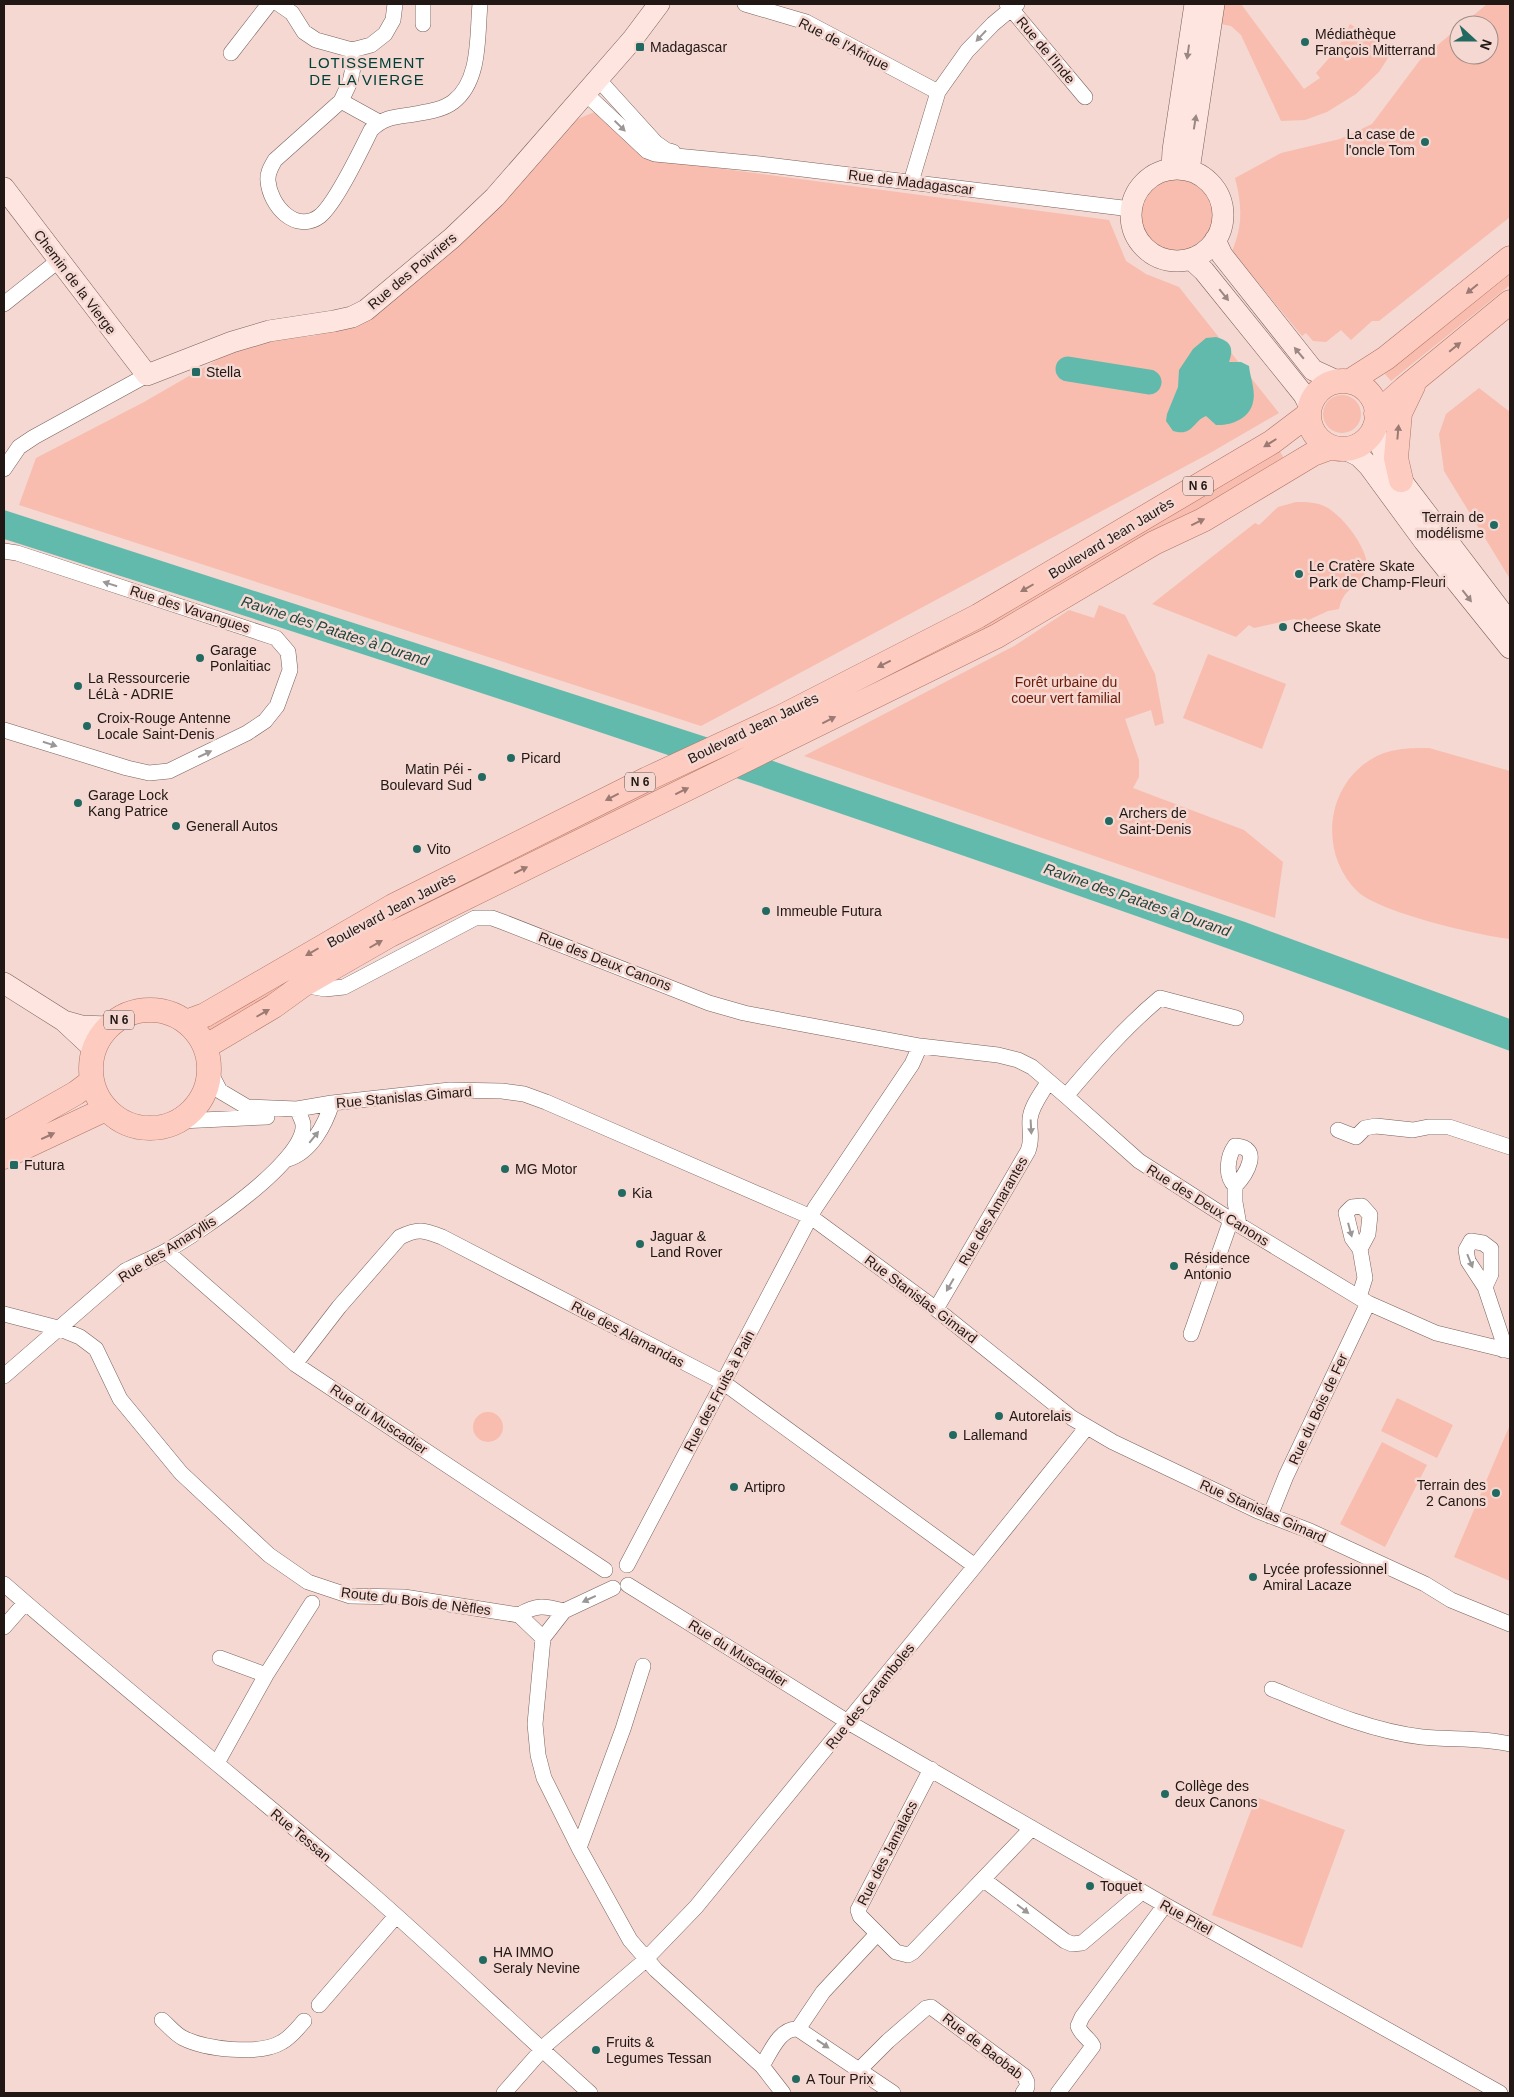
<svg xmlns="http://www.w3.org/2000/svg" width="1514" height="2097" font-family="Arial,sans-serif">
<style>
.green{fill:#f8bdae}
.water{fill:#62baad}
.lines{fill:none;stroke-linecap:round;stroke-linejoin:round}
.river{stroke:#62baad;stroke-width:25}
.street-casing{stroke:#79615b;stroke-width:16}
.secondary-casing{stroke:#79615b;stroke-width:22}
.primary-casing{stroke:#af7668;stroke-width:25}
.street{stroke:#fff;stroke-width:15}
.secondary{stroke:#fee5df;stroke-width:21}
.primary{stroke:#fdcbbf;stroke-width:24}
.oneway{fill:#9b9796}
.oneway2{fill:#9b8884}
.oneway3{fill:#9a7a72}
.poi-dot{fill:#226a61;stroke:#f4d8d1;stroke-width:2}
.labels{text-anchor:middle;stroke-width:5;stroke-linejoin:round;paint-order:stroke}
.shield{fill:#f4d8d1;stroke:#60514d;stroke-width:1}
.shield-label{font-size:12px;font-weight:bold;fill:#211715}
.poi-label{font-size:14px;fill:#211715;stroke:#f4d8d1;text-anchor:start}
.street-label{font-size:14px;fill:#211715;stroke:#f4d8d1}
.park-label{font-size:14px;fill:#6b1a08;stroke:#f4d8d1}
.neighbourhood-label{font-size:15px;letter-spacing:1px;fill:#004039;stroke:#f4d8d1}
.water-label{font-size:15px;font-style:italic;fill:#1c453f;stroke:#f4d8d1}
</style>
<rect width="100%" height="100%" fill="#f4d8d1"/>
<path class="green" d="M 1220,4 L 1241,4 L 1304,89 L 1320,78 L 1316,73 L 1338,48 L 1350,24 L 1393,50 L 1379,72 L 1356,94 L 1327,112 L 1305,120 L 1281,121 L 1241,35 L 1231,26 L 1216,23 Z
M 1487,4 L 1510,4 L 1510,217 L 1379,321 L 1372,321 L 1351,340 L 1341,330 L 1326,342 L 1313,341 L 1306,333 L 1302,336 L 1232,251 C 1243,226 1242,204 1235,178 L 1281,153 L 1340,139 L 1372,124 L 1420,60 L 1459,27 L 1459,55 L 1489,55 L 1489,25 L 1462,25 Z
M 597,111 L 648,159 L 1109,220 L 1126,261 L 1146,274 L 1179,287 L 1279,413 L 1210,453 L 701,726 L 19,505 L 36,458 L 144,402 L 248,342 L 313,336 L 363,321 L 575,120 Z
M1138 214a38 38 0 1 1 76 0a38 38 0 1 1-76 0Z
M 1510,274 L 1510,285 L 1391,381 L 1385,374 Z
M 1479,388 L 1510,412 L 1510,579 L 1444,471 L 1439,434 L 1446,414 Z
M1323 414a19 19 0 1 1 38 0a19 19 0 1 1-38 0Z
M 1278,448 L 1285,460 L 1096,567 L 1035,604 L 210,1036 L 205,1027 L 286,975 Z
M 1296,502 C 1307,502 1316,502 1326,507 C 1342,515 1368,548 1367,567 C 1366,572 1363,577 1362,582 C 1349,589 1342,594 1339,609 L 1328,611 L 1304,622 L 1294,619 L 1254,628 L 1249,625 L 1236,637 L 1152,604 L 1255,523 L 1259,525 L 1278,507 Z
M 1099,605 L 1125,615 L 1155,674 L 1164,723 L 1155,726 L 1151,710 L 1125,719 L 1139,760 L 1139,777 L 1133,788 L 1244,830 L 1283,862 L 1275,918 L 804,756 L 1014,646 L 1069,610 L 1094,618 Z
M 1208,654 L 1286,684 L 1262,749 L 1183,718 Z
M 1429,748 L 1510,771 L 1510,939 C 1477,935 1382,913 1358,892 C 1319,855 1325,788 1370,760 C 1388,748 1409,748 1429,748 Z
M 1397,1398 L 1453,1425 L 1437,1458 L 1381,1431 Z
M473 1427a15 15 0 1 1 30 0a15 15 0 1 1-30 0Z
M 1509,1427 L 1510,1428 L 1510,1581 L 1454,1557 Z
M 1382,1442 L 1427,1465 L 1385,1547 L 1340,1524 Z
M 1256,1797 L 1345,1830 L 1302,1948 L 1212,1915 Z"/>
<path class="water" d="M 1216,337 C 1231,341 1234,348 1229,362 L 1241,362 L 1249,366 C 1250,377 1256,391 1253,402 C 1250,419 1230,426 1216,425 L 1206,416 C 1193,421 1193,437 1173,431 L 1166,421 L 1167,414 L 1178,387 L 1179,370 L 1193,349 L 1206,338 Z
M 4,510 L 706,737 L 801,771 L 1245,922 L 1510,1019 L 1510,1051 C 1013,867 509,699 4,539 Z"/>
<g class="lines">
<path class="river" d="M 1068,369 L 1149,382"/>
<defs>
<path id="street" d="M 279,4 L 292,13 L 304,32 L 316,40 L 352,50 L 371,45 L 385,34 L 393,20 L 395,4
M 745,4 L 806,22 L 938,92
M 1007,4 L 1085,97
M 423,24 L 423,4
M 352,50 L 354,63 L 350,82 L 341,101 L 275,160 C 271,167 267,173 268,181 C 270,206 296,234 320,216 C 336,203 361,150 371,130 C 383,118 393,117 409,115 C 424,112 441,111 453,102 C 481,81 477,35 480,4
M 231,53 L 269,4
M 598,79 L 656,143 L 666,150 L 673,152
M 585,93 L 647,151 L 655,154 L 760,164 L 1131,209
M 341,101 L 379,122
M 911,182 L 938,92 L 967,51 L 993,24 L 1017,4
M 4,304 L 58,261
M 4,469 L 19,447 L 34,437 L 147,375
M 4,551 L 17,553 L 276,638 L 288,652 L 290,670 L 277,706 L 265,721 L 247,733 L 169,771 L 149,773 L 127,768 L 4,730
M 303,985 L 325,989 L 344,987 L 475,918 L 492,918 L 503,922 L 709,1003 L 744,1013 L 791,1022 L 920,1046 L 998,1055 L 1018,1060 L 1032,1067 L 1066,1096 L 1139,1161 L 1231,1220 L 1368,1303 L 1436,1333 L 1510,1351
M 209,1070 L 220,1091 L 247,1107 L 297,1109 L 332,1103 L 450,1090 L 502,1091 L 524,1094 L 546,1102 L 811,1217 L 936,1309 L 1072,1418 L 1113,1442 L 1258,1511 L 1310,1531 L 1425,1584 L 1451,1600 L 1510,1624
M 1066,1096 C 1095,1062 1125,1027 1160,998 L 1236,1018
M 180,1121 L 267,1117
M 1338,1130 L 1356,1137 L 1365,1128 L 1376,1126 L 1413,1130 L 1428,1127 L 1449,1127 L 1510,1147
M 288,1159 C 311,1152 325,1125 332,1103
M 1235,1186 C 1246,1175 1263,1147 1235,1146 C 1227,1157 1225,1176 1235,1186 L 1235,1202 L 1239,1225
M 166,1251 L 295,1364 L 605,1570
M 1485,1287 L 1491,1274 L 1491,1249 L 1483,1243 L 1471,1241 L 1466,1250 L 1468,1261 L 1485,1287 L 1504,1344 L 1503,1350
M 1359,1297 L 1365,1278 L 1360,1249 L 1352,1238 L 1346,1213 L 1352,1207 L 1362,1206 L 1370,1215 L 1368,1234 L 1360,1249
M 936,1309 L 1028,1151 C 1033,1138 1029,1132 1030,1119 C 1031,1106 1042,1093 1048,1082
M 4,1314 L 58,1328 L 80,1337 L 96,1349 L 120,1399 L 181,1473 L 269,1555 L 308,1582 L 350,1596 L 404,1597 L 519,1615 L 543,1638 L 535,1724 L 538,1755 L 544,1778 L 579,1848 L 630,1940 L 656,1970 L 762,2066 L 783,2093
M 1191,1334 L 1231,1220
M 295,1364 L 339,1307 L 400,1237 C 418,1228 424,1230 442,1237 L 724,1383 L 975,1566
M 4,1376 L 125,1271 C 139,1264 153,1258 166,1251 C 197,1234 307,1161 303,1124 C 302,1119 299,1114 297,1109
M 1270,1516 L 1286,1476 L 1368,1303
M 627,1565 L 815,1208 L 912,1064 L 920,1046
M 4,1584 C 123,1688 246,1786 365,1888 C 442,1955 515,2026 590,2093
M 628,1585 L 848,1722 L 1165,1905 L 1500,2093
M 519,1615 C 537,1604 545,1606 564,1611
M 4,1627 L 25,1603
M 543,1638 L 564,1611 L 613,1588
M 220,1658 L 266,1675
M 1272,1689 C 1321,1709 1370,1731 1422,1737 C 1452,1740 1481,1737 1510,1744
M 217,1763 L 266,1675 L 312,1603
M 931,1769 L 858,1910 L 860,1916 L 896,1952 L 908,1955 L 913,1952 L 1032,1828
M 579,1848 L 623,1729 L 643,1666
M 984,1880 L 1065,1941 L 1072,1944 L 1082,1943 L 1142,1892
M 319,2005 L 396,1916
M 162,2020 C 169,2026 175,2034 183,2038 C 205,2049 259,2056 282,2042 C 291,2037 297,2029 304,2021
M 798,2029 L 823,1992 L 877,1934
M 762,2066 C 770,2053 780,2027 798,2029 L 893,2093
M 860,2069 L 888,2041 L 926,2008 L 931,2007 L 1024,2076 L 1027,2082 L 1027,2087 L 1023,2093
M 504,2093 L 548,2043 L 642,1963 L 696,1907 L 975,1566 L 1087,1427
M 1058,2093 L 1093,2046 C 1089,2038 1081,2035 1078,2026 L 1082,2017 L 1165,1905"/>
<path id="secondary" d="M 1172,169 L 1173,150 L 1195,4
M1131 215a46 46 0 1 1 92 0a46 46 0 1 1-92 0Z
M 1189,170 L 1214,4
M 4,188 L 147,375 L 232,342 L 269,331 L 334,321 L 352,317 L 366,310 L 452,238 L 495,197 L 632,40 L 659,4
M 1215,240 L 1222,255 L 1313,370 L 1337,381
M 1191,259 L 1204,271 L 1304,395 L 1310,407
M 1373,428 L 1386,458 L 1401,480 L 1510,623
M 1345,449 L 1359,456 L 1369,466 L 1424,541 L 1510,648
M 4,983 L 64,1021 L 94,1049
M 64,1021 L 82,1026 L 108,1027"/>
<path id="primary" d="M 1350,381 L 1386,358 L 1510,258
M1309 415a34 34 0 1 1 68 0a34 34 0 1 1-68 0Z
M 1376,414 L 1404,389 L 1510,302
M 1401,480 L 1396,458 L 1400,413 L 1413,386
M91 1069a59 59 0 1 1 118 0a59 59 0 1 1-118 0Z
M 186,1022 L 205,1015 L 393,906 L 647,779 L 783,716 L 978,616 L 1272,442 L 1309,414
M 205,1047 L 274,1006 L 303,985 L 390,935 L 997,636 L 1154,543 L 1203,520 L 1313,454 L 1332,447
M 4,1134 L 76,1093 L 92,1081
M 4,1157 L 106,1109"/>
</defs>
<use href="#street" class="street-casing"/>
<use href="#secondary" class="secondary-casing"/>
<use href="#primary" class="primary-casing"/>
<use href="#street" class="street"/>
<use href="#secondary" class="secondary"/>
<use href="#primary" class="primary"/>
</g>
<defs><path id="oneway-solid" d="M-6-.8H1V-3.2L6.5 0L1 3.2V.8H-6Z" transform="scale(1.25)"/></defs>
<g class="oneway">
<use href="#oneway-solid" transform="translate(981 36) rotate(133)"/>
<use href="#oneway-solid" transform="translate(620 126) rotate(44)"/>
<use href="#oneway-solid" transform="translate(110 584) rotate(-162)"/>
<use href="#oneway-solid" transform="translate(50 744) rotate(18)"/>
<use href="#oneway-solid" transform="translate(205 754) rotate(-25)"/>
<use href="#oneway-solid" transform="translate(1031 1127) rotate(87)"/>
<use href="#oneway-solid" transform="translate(314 1137) rotate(-51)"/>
<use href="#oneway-solid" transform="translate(1350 1230) rotate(75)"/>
<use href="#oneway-solid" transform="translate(1470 1261) rotate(68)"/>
<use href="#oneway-solid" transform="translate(950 1285) rotate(120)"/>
<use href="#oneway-solid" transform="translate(589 1599) rotate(155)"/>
<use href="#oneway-solid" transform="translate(1023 1909) rotate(37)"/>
<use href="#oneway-solid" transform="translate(823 2044) rotate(34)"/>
</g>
<g class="oneway2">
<use href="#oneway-solid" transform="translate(1188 52) rotate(98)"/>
<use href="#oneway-solid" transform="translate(1195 122) rotate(-81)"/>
<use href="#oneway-solid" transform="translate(1224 295) rotate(51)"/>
<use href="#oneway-solid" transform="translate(1299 353) rotate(-130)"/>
<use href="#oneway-solid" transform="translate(1467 596) rotate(52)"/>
</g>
<g class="oneway3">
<use href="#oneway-solid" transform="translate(1472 289) rotate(141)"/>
<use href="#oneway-solid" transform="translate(1455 347) rotate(-39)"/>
<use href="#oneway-solid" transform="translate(1398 432) rotate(-85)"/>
<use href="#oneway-solid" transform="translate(1270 443) rotate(148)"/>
<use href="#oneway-solid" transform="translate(1198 522) rotate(-26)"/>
<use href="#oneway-solid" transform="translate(1027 588) rotate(150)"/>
<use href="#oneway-solid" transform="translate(884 664) rotate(153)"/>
<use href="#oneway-solid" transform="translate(829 720) rotate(-27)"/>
<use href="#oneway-solid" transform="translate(682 791) rotate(-26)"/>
<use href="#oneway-solid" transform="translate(612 797) rotate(153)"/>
<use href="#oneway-solid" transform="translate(521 870) rotate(-26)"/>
<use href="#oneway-solid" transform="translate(376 944) rotate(-30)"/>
<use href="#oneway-solid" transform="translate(312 952) rotate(150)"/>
<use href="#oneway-solid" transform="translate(263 1013) rotate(-30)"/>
<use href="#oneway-solid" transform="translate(48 1136) rotate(-25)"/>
</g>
<g class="poi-dot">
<circle cx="1305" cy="42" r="5"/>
<rect x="635" y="42" width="10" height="10" rx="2.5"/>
<circle cx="1425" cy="142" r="5"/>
<rect x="191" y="367" width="10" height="10" rx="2.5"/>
<circle cx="1494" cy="525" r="5"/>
<circle cx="1299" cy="574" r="5"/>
<circle cx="1283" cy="627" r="5"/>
<circle cx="200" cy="658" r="5"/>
<circle cx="78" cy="686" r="5"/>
<circle cx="87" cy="726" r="5"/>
<circle cx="511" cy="758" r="5"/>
<circle cx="482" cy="777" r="5"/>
<circle cx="78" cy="803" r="5"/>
<circle cx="1109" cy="821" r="5"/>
<circle cx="176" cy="826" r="5"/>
<circle cx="417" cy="849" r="5"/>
<circle cx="766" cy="911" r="5"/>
<rect x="9" y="1160" width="10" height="10" rx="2.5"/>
<circle cx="505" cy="1169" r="5"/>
<circle cx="622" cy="1193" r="5"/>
<circle cx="640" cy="1244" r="5"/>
<circle cx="1174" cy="1266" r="5"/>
<circle cx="999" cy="1416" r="5"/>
<circle cx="953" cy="1435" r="5"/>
<circle cx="734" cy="1487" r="5"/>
<circle cx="1496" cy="1493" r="5"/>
<circle cx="1253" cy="1577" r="5"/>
<circle cx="1165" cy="1794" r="5"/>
<circle cx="1090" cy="1886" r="5"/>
<circle cx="483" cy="1960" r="5"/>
<circle cx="596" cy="2050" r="5"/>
<circle cx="796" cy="2079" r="5"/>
</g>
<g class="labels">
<g class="shield">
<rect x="1183" y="476.5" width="30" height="19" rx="4"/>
<rect x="625" y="772.5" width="30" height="19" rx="4"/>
<rect x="104" y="1010.5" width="30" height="19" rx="4"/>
</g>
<g class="shield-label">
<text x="1198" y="490">N 6</text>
<text x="640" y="786">N 6</text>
<text x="119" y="1024">N 6</text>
</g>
<g class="poi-label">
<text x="1315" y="39">Médiathèque<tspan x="1315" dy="16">François Mitterrand</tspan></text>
<text x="650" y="52">Madagascar</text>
<text x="1415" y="139" text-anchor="end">La case de<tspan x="1415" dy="16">l'oncle Tom</tspan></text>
<text x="206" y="377">Stella</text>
<text x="1484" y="522" text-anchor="end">Terrain de<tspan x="1484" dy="16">modélisme</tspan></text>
<text x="1309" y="571">Le Cratère Skate<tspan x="1309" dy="16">Park de Champ-Fleuri</tspan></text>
<text x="1293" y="632">Cheese Skate</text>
<text x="210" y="655">Garage<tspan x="210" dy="16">Ponlaitiac</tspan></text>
<text x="88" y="683">La Ressourcerie<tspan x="88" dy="16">LéLà - ADRIE</tspan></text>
<text x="97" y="723">Croix-Rouge Antenne<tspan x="97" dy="16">Locale Saint-Denis</tspan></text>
<text x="521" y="763">Picard</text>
<text x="472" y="774" text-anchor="end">Matin Péi -<tspan x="472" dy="16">Boulevard Sud</tspan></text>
<text x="88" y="800">Garage Lock<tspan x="88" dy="16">Kang Patrice</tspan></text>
<text x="1119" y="818">Archers de<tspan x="1119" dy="16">Saint-Denis</tspan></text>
<text x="186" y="831">Generall Autos</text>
<text x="427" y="854">Vito</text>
<text x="776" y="916">Immeuble Futura</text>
<text x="24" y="1170">Futura</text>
<text x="515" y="1174">MG Motor</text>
<text x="632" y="1198">Kia</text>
<text x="650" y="1241">Jaguar &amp;<tspan x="650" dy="16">Land Rover</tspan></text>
<text x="1184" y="1263">Résidence<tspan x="1184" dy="16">Antonio</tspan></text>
<text x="1009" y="1421">Autorelais</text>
<text x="963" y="1440">Lallemand</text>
<text x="1486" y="1490" text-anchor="end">Terrain des<tspan x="1486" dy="16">2 Canons</tspan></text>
<text x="744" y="1492">Artipro</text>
<text x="1263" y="1574">Lycée professionnel<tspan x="1263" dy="16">Amiral Lacaze</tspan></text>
<text x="1175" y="1791">Collège des<tspan x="1175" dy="16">deux Canons</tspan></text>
<text x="1100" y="1891">Toquet</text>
<text x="493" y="1957">HA IMMO<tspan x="493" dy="16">Seraly Nevine</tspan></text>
<text x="606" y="2047">Fruits &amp;<tspan x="606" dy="16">Legumes Tessan</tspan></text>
<text x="806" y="2084">A Tour Prix</text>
</g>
<g class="street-label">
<text transform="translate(844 44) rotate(27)" y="5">Rue de l'Afrique</text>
<text transform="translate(1046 50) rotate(50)" y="5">Rue de l'Inde</text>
<text transform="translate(911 182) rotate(7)" y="5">Rue de Madagascar</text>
<text transform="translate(412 271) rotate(-40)" y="5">Rue des Poivriers</text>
<text transform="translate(75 282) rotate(53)" y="5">Chemin de la Vierge</text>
<text transform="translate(1111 538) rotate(-31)" y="5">Boulevard Jean Jaurès</text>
<text transform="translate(190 609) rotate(18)" y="5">Rue des Vavangues</text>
<text transform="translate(753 728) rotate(-26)" y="5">Boulevard Jean Jaurès</text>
<text transform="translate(391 910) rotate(-28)" y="5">Boulevard Jean Jaurès</text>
<text transform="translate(605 961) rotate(21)" y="5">Rue des Deux Canons</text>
<text transform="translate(404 1097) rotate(-5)" y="5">Rue Stanislas Gimard</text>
<text transform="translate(1208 1205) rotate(32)" y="5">Rue des Deux Canons</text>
<text transform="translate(993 1211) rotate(-60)" y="5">Rue des Amarantes</text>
<text transform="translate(167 1249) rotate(-32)" y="5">Rue des Amaryllis</text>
<text transform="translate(921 1299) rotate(37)" y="5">Rue Stanislas Gimard</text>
<text transform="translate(628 1334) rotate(28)" y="5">Rue des Alamandas</text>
<text transform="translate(719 1391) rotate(-62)" y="5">Rue des Fruits à Pain</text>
<text transform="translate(1318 1409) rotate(-65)" y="5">Rue du Bois de Fer</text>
<text transform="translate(379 1419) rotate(34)" y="5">Rue du Muscadier</text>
<text transform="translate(1263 1511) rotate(24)" y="5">Rue Stanislas Gimard</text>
<text transform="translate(416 1601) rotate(7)" y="5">Route du Bois de Nèfles</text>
<text transform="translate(738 1653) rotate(32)" y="5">Rue du Muscadier</text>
<text transform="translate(870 1696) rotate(-51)" y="5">Rue des Caramboles</text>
<text transform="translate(301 1835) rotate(40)" y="5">Rue Tessan</text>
<text transform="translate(887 1853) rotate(-63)" y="5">Rue des Jamalacs</text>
<text transform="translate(1186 1917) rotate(29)" y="5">Rue Pitel</text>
<text transform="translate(983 2046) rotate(38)" y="5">Rue de Baobab</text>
</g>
<g class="park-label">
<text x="1066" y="687">Forêt urbaine du<tspan x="1066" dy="16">coeur vert familial</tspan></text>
</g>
<g class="neighbourhood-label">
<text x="367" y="68">LOTISSEMENT<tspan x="367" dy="17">DE LA VIERGE</tspan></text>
</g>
<g class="water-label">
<text transform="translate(335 631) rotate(18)" y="5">Ravine des Patates à Durand</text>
<text transform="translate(1137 900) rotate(19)" y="5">Ravine des Patates à Durand</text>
</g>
</g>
<rect width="1514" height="2097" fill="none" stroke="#211715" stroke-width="10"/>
<g transform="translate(1474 40) rotate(111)"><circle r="24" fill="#f4d8d1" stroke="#a08b86"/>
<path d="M0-4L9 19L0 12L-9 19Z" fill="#226a61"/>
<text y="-8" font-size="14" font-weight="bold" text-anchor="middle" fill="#211715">N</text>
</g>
</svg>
